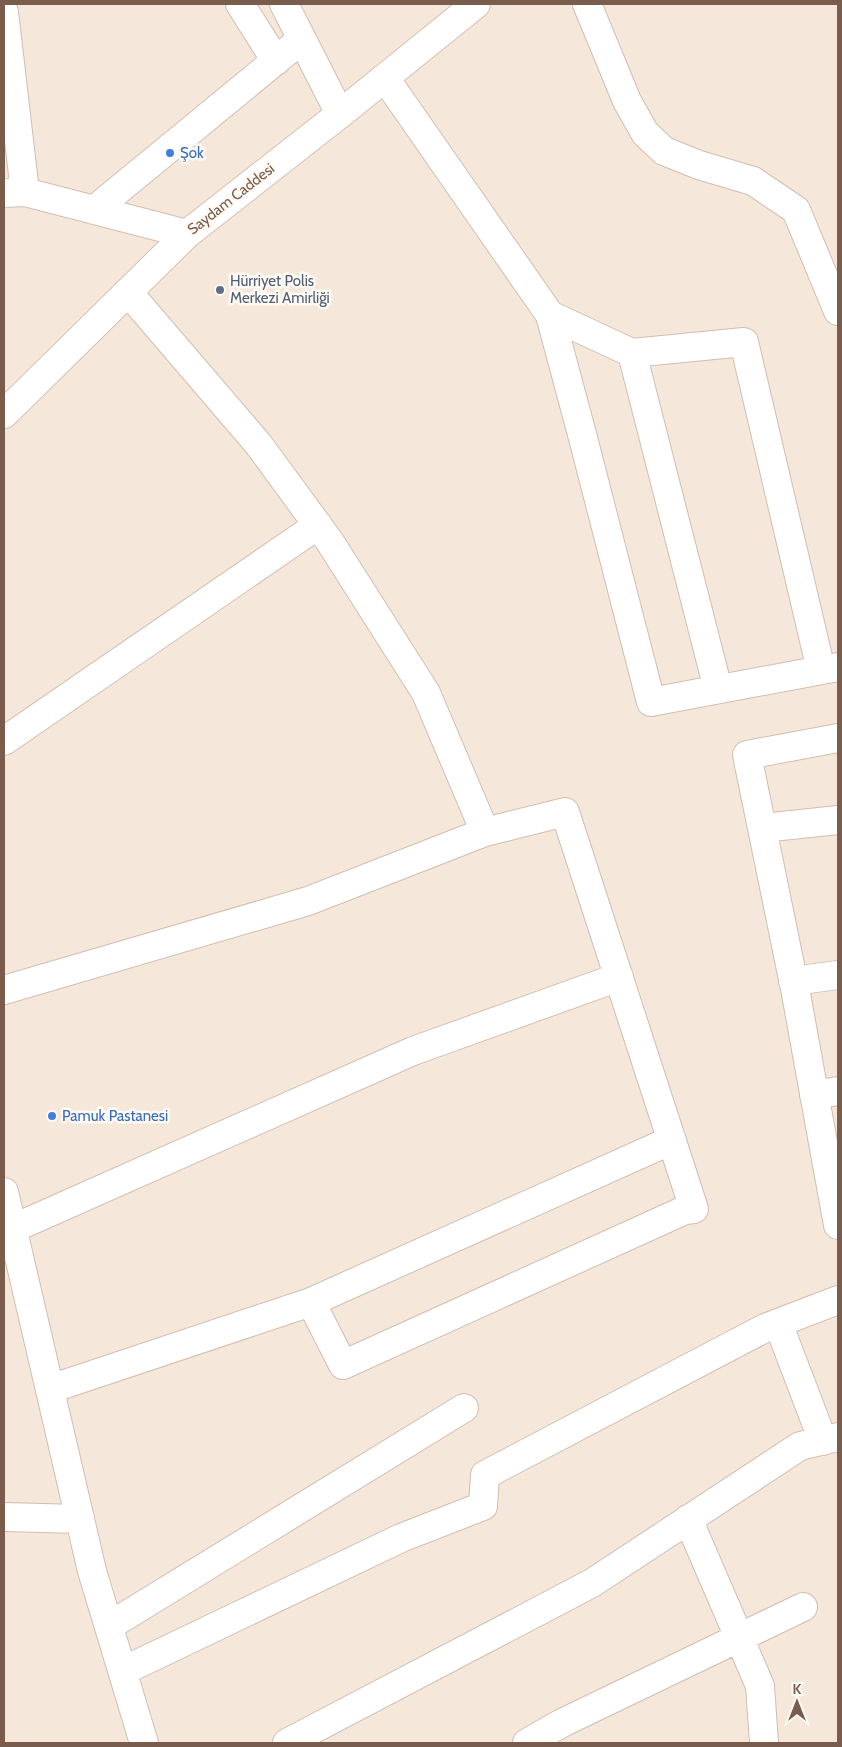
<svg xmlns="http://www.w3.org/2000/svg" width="842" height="1747" font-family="Cabin,sans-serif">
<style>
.residential{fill:#f5e8da}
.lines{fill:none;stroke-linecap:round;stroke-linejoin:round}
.minor-casing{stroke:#d1beb0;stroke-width:30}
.tertiary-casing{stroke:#d1beb0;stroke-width:30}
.secondary-casing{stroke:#d6c0b0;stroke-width:30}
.minor{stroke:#fff;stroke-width:28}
.tertiary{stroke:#fff;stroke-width:28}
.secondary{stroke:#fff;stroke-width:28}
.shop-dot{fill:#3f7fe0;stroke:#fffaf3;stroke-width:2}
.service-dot{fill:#5c6f8a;stroke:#fffaf3;stroke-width:2}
.labels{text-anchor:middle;stroke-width:5;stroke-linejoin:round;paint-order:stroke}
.shop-label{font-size:15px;fill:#366cbe;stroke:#fffaf3;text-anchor:start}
.street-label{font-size:15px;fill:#7a5c4d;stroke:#fffaf3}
.service-label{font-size:15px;fill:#4e5e75;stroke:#fffaf3;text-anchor:start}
</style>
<rect width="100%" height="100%" fill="#fdf6ec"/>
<path class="residential" d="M 4,4 L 838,4 L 838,1743 L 4,1743 Z"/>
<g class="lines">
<defs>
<path id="minor" d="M 240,4 L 276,61
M 284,4 L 340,114
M 587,4 L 627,101 L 645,133 L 664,151 L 699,165 L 753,181 L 796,210 L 838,311
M 4,12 L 25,192
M 385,78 L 550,315 L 583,438 L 651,702 L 838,667
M 4,193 L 25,192 L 187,234
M 94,210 L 302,39
M 128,292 L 259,445 L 330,542 L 426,693 L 485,832
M 550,315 L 632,353 L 744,342 L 821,670
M 632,353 L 718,689
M 838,738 L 747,755 L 796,994 L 838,1225
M 4,741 L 318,525
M 762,828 L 838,820
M 793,981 L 838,975
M 4,990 L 308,901 L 485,832 L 565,812 L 694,1209 L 685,1210 L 343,1365 L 311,1302 L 672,1140
M 814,1095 L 838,1091
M 12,1229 L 413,1051 L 619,977
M 778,1323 L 823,1441
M 50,1389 L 311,1302
M 4,1517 L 80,1519
M 688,1519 L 760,1686 L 764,1743
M 109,1626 L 464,1408
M 123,1671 L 401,1538 L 483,1506 L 485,1475 L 765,1328 L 838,1300
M 287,1743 L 592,1583 L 800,1446 L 838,1437
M 527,1743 L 562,1723 L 803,1607"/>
<path id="tertiary" d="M 4,1192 L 92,1571 L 144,1743"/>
<path id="secondary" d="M 4,414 L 187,234 L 340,114 L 476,4"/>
</defs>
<use href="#minor" class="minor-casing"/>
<use href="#tertiary" class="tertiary-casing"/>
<use href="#secondary" class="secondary-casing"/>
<use href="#minor" class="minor"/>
<use href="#tertiary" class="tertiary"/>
<use href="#secondary" class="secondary"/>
</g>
<g class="shop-dot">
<circle cx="170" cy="153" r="5"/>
<circle cx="52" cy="1116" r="5"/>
</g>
<circle class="service-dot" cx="220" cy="290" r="5"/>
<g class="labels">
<g class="shop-label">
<text x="180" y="158">Şok</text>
<text x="62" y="1121">Pamuk Pastanesi</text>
</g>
<g class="street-label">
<text transform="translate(231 199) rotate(-38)" y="5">Saydam Caddesi</text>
</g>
<g class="service-label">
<text x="230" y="286">Hürriyet Polis<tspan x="230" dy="17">Merkezi Amirliği</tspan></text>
</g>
</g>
<rect width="842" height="1747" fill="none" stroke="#7a5c4d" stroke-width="10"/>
<g transform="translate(797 1702)" stroke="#fffaf3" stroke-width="4" paint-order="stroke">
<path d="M0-4L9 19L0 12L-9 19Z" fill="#7a5c4d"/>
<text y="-8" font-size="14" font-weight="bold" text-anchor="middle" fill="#7a5c4d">K</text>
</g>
</svg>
